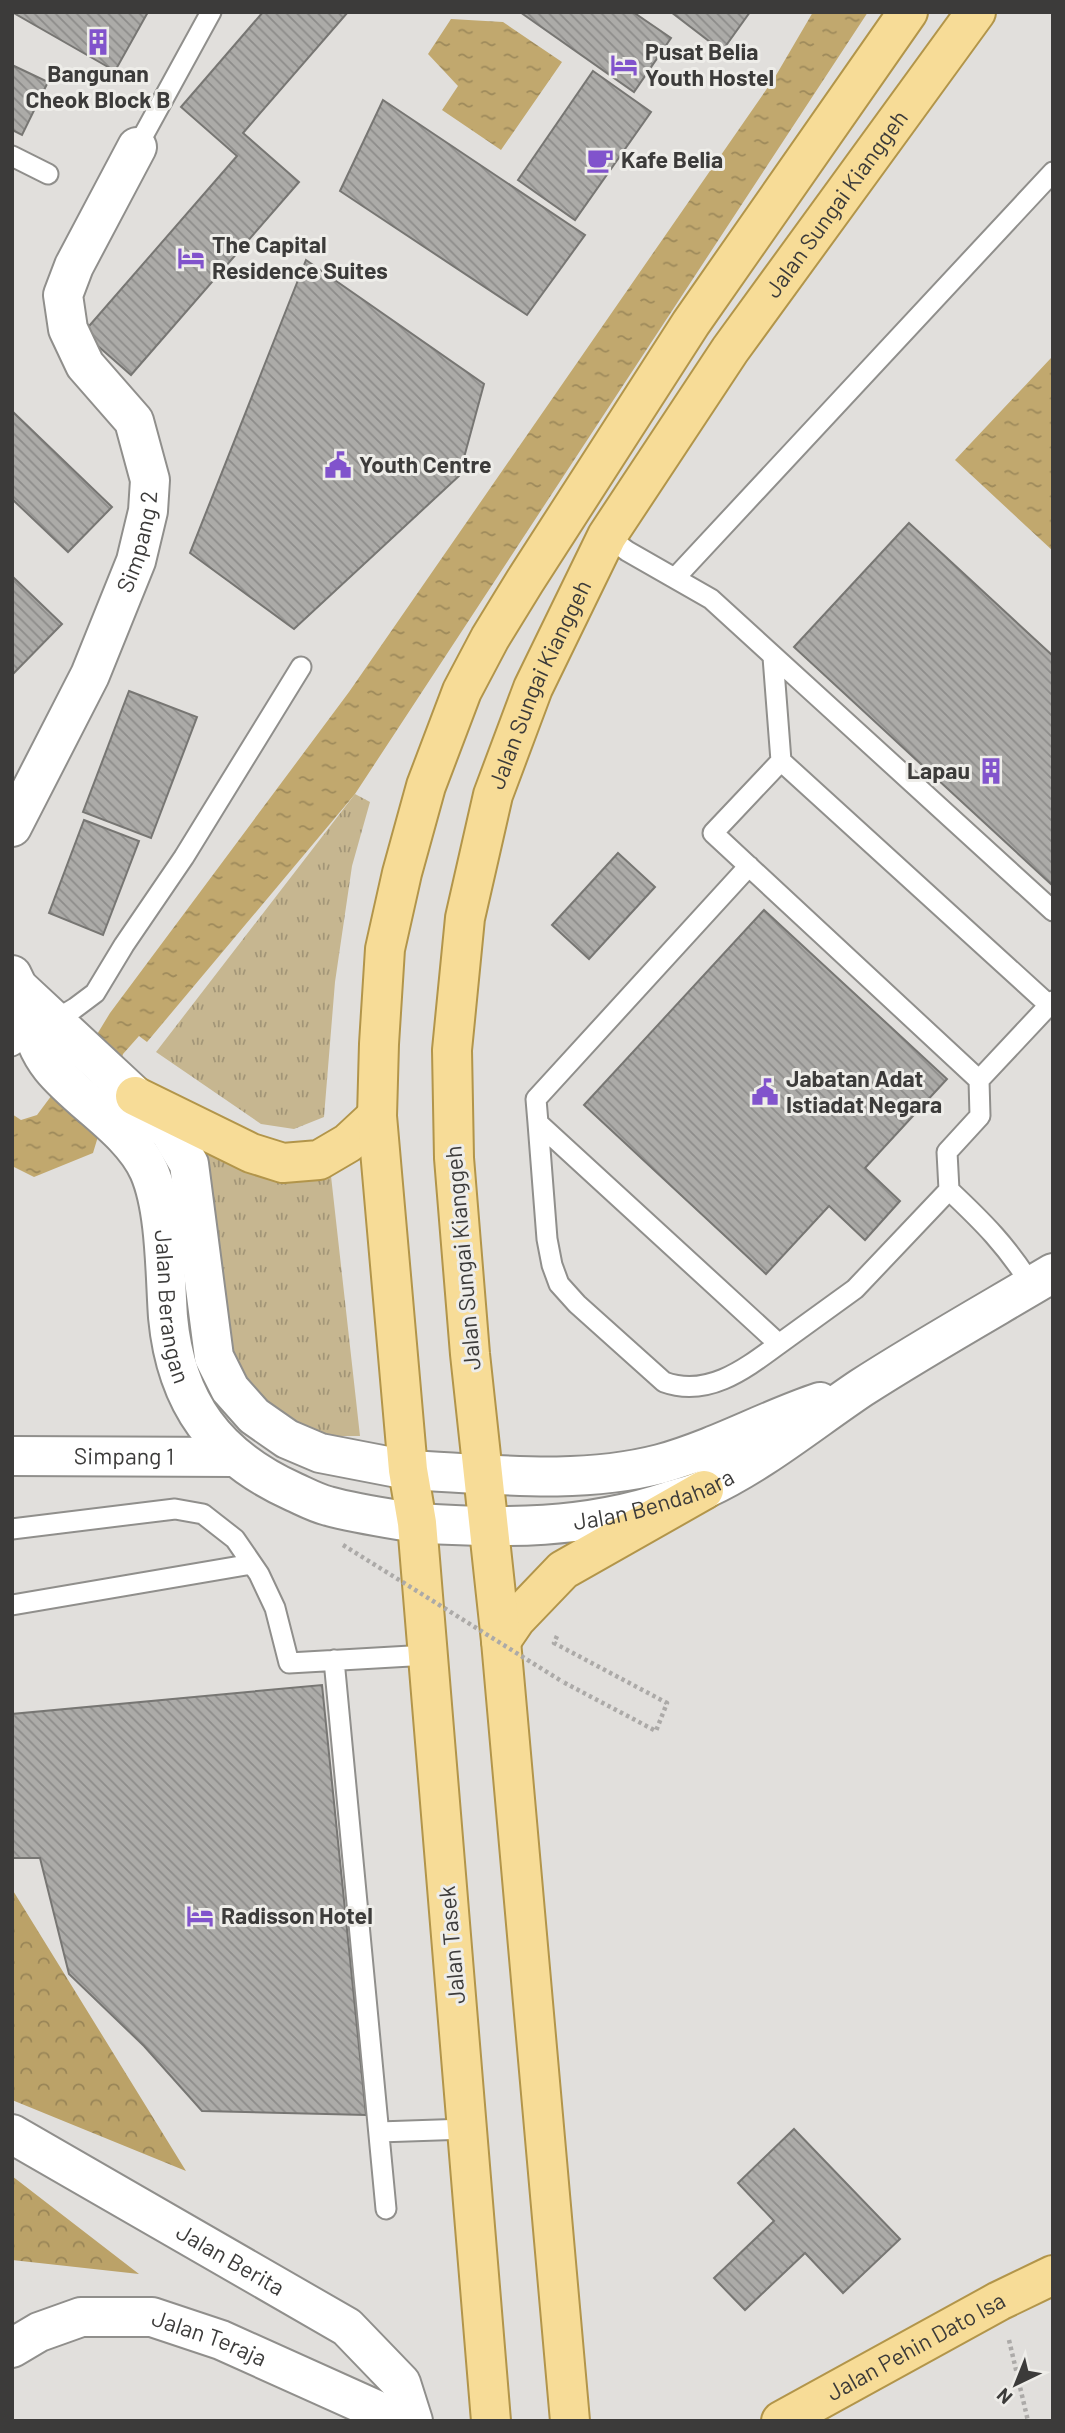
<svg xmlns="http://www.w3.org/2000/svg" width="1065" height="2433" font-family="Barlow,sans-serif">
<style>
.grass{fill:url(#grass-tufts)}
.forest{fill:url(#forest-crowns)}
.water{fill:url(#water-ripples)}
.building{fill:url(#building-back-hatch);stroke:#777673;stroke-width:2}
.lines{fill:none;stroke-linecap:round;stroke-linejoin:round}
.service-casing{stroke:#908f8c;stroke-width:23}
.minor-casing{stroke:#908f8c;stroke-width:42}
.secondary-casing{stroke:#908f8c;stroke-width:42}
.primary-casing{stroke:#b2954a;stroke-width:42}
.path{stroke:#acaaa8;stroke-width:4.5;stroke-dasharray:3.5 3.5;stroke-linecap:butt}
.service{stroke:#fff;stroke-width:19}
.minor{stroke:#fff;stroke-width:38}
.secondary{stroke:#fff;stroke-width:38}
.primary{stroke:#f7dc97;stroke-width:38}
.path-bridge{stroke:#acaaa8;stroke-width:4.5;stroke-dasharray:3.5 3.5;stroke-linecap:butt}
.labels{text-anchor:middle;stroke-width:6;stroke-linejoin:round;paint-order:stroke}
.poi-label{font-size:23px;font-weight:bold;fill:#3c3b3a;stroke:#eeede9;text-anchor:start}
.street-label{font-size:23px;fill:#3c3b3a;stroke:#eeede9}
</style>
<defs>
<pattern id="grass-tufts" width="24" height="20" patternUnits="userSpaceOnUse" patternTransform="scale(1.75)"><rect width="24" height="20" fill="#c6b690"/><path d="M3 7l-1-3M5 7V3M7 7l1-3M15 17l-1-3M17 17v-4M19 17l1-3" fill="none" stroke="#a29577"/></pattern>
<pattern id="forest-crowns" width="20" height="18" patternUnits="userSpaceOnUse" patternTransform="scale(1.75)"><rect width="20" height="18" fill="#bba268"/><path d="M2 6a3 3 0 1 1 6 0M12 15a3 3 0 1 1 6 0" fill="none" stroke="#998557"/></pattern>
<pattern id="water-ripples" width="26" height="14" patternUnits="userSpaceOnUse" patternTransform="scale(1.75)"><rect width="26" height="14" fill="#c1a86e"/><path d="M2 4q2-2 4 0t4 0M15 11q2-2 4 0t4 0" fill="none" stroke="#9e8a5b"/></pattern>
<pattern id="building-back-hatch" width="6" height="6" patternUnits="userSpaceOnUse" patternTransform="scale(1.75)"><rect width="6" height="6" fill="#acaba8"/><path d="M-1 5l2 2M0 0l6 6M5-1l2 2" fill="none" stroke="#8d8c8a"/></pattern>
</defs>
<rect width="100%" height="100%" fill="#e1dfdc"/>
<path class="grass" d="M 355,794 L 370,802 L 352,866 L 335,982 L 324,1117 L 294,1129 L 261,1124 L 156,1052 Z
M 196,1139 L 257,1176 L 293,1182 L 331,1176 L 360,1436 L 314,1436 L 277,1419 L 234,1374 L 214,1206 Z"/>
<path class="forest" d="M 12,1889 L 186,2171 L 12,2100 Z
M 12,2176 L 139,2274 L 12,2260 Z"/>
<path class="water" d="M 813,12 L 868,12 L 355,794 L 147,1042 L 139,1036 L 123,1054 L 93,1153 L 34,1177 L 12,1166 L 12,1114 L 21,1120 L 37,1115 L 96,1036 L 110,1013 L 349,692 L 775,77 Z
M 451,19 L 503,22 L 562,62 L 501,150 L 442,110 L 458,86 L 428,54 Z
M 1051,358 L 1053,360 L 1053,551 L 955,460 Z"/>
<path class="building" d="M 12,12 L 148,12 L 115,71 Z
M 263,12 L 348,12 L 243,133 L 299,182 L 131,375 L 83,333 L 237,156 L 181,107 Z
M 520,12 L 633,12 L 671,38 L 634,92 Z
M 671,12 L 750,12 L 722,51 Z
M 12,65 L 48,82 L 22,135 L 12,130 Z
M 593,71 L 651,112 L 575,220 L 518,180 Z
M 383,100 L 585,235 L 527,315 L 340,191 Z
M 306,260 L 484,384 L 459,476 L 294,629 L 190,553 Z
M 12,411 L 112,507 L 68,552 L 12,499 Z
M 909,523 L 1053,656 L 1053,886 L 794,647 Z
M 14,578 L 62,624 L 12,675 L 12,580 Z
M 129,691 L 197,717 L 151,838 L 83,812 Z
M 84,820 L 139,841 L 103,935 L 49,913 Z
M 618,853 L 655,887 L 589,959 L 552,925 Z
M 764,910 L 947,1079 L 865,1168 L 900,1201 L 865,1240 L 829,1206 L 766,1274 L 584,1105 Z
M 322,1685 L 366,2115 L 202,2111 L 144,2046 L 69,1974 L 40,1858 L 12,1858 L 12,1714 Z
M 794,2129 L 900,2239 L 843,2293 L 805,2253 L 745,2310 L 714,2278 L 774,2221 L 738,2183 Z"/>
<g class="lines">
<defs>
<path id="service" d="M 137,147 L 211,12
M 12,156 L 48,174
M 607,536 L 627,551 L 711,599 L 1053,911
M 675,578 L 1053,172
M 773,657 L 781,761 L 1049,1005
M 781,761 L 713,833 L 979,1080 L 980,1116 L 947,1152 L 949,1190
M 749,866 L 536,1099 L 538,1123 L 779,1344 L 855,1289 L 949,1190 C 984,1223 1006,1245 1032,1286
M 12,1046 L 75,1008 L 95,993 L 124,945 L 184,857 L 301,667
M 979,1080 L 1053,1001
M 538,1123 L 547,1239 L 552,1265 L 559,1284 L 577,1304 L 664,1382 C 708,1398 745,1369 779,1344
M 12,1529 L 175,1509 L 203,1514 L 235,1539 L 259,1574 L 275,1608 L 289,1663 L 428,1655
M 12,1605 L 252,1564
M 334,1660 L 386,2209
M 379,2132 L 467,2129"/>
<g id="minor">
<path id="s1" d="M 12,827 L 90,675 L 136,561 L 148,511 L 150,480 L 134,421 L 85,365 L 68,329 L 63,295 L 74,266 L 137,147"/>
<path id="s2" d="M 12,975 C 28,1005 29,1040 51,1067 C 79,1102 130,1129 149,1171 C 166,1210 165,1274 168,1317 C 176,1403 216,1457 294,1492 C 305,1497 316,1503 328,1506 C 357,1514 387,1518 417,1523"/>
<path d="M 20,989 L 135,1096 L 170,1132 L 189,1164 L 214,1357 L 230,1389 L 254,1416 L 287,1439 L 320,1453 L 408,1470"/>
<path id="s3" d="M 12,1456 L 235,1457"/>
<path id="s4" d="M 12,2134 L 347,2327 L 401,2383 L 413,2421"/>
<path id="s5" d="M 12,2348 L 39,2332 L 81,2317 L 152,2317 L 221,2340 L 401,2421"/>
</g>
<g id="secondary">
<path d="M 408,1470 C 491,1474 579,1485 660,1464 C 715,1449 766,1420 820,1402"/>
<path id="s6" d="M 417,1523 C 504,1529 585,1529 669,1501 C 681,1497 694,1495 705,1489 C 761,1463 809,1423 861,1388 C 923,1348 989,1311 1053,1273"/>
</g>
<g id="primary">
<path d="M 135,1096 L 251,1153 L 283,1163 L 319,1160 L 348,1143 L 377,1116"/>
<path d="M 501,1641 L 516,1619 L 563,1570 L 704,1490"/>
<path d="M 491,2421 L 417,1523 L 408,1470 L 377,1116 L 379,1044 L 385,949 L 402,873 L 426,786 L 462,691 L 490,638 L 525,581 L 691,323 L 908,12"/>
<path id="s7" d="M 570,2421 L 501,1641 L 470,1354 L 454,1158 L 452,1050 L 465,918 L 493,795 L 533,688 L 607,536 L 730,350 L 976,12"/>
<path id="s8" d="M 781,2421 L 999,2301 L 1053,2275"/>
</g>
</defs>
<use href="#service" class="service-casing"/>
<use href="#minor" class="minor-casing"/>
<use href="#secondary" class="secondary-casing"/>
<use href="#primary" class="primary-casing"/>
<path class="path" d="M 557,1636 L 554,1643 L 667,1703 L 656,1731 L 563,1682
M 1009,2340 L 1028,2421"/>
<use href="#service" class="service"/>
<use href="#minor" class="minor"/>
<use href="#secondary" class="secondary"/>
<use href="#primary" class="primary"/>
<path class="path-bridge" d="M 343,1545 L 563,1682"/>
</g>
<defs>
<symbol id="building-bare" viewBox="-9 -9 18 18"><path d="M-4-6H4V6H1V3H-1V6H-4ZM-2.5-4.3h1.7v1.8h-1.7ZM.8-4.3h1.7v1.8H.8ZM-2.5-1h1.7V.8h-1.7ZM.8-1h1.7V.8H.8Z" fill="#8153cc" stroke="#eeede9" stroke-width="2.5" paint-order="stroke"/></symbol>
<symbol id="hotel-bare" viewBox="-9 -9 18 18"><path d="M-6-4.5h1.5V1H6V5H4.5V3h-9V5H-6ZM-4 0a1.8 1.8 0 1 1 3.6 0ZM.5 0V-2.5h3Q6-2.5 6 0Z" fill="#8153cc" stroke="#eeede9" stroke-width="2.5" paint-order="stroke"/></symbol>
<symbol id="cafe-bare" viewBox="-9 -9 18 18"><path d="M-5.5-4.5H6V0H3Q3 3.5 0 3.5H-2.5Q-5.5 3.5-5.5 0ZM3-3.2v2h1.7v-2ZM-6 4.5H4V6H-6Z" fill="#8153cc" stroke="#eeede9" stroke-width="2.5" paint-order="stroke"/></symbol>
<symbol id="civic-bare" viewBox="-9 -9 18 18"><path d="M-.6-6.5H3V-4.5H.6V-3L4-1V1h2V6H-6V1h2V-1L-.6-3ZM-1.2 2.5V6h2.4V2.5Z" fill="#8153cc" stroke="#eeede9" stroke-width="2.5" paint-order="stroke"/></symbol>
</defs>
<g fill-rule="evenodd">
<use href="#building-bare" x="79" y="23" width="38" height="38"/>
<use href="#hotel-bare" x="605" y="46" width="38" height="38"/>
<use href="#cafe-bare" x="581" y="141" width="38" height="38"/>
<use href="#hotel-bare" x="172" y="239" width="38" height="38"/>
<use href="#civic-bare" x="319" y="446" width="38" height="38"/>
<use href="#building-bare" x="972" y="752" width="38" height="38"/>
<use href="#civic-bare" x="746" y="1073" width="38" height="38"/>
<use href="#hotel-bare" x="181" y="1897" width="38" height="38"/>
</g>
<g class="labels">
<g class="poi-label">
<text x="645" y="60">Pusat Belia<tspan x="645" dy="26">Youth Hostel</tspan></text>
<text x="98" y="82" text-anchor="middle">Bangunan<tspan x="98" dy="26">Cheok Block B</tspan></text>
<text x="621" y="168">Kafe Belia</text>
<text x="212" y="253">The Capital<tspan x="212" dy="26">Residence Suites</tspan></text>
<text x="359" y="473">Youth Centre</text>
<text x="970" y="779" text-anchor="end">Lapau</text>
<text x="786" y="1087">Jabatan Adat<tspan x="786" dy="26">Istiadat Negara</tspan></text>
<text x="221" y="1924">Radisson Hotel</text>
</g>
<g class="street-label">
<text dy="8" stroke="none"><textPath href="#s7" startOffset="2322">Jalan Sungai Kianggeh</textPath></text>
<text dy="8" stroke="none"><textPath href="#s1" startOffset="313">Simpang 2</textPath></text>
<text dy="8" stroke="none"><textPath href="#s7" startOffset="1755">Jalan Sungai Kianggeh</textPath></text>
<text transform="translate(463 1258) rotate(-95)" y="8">Jalan Sungai Kianggeh</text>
<text dy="8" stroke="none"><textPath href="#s2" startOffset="382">Jalan Berangan</textPath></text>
<text dy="8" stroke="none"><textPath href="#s3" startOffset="112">Simpang 1</textPath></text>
<text dy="8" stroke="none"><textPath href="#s6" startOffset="240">Jalan Bendahara</textPath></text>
<text transform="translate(452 1945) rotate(-95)" y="8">Jalan Tasek</text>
<text dy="8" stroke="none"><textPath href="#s4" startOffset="252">Jalan Berita</textPath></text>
<text dy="8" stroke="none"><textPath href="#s5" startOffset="208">Jalan Teraja</textPath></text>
<text dy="8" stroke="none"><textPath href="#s8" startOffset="154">Jalan Pehin Dato Isa</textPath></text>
</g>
</g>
<rect width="1065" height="2433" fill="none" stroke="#3c3b3a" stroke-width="28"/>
<g transform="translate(1016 2384) rotate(223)" stroke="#eeede9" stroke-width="5" paint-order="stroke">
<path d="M0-5L12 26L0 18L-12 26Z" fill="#3c3b3a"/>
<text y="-10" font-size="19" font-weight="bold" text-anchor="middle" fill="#3c3b3a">N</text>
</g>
</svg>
